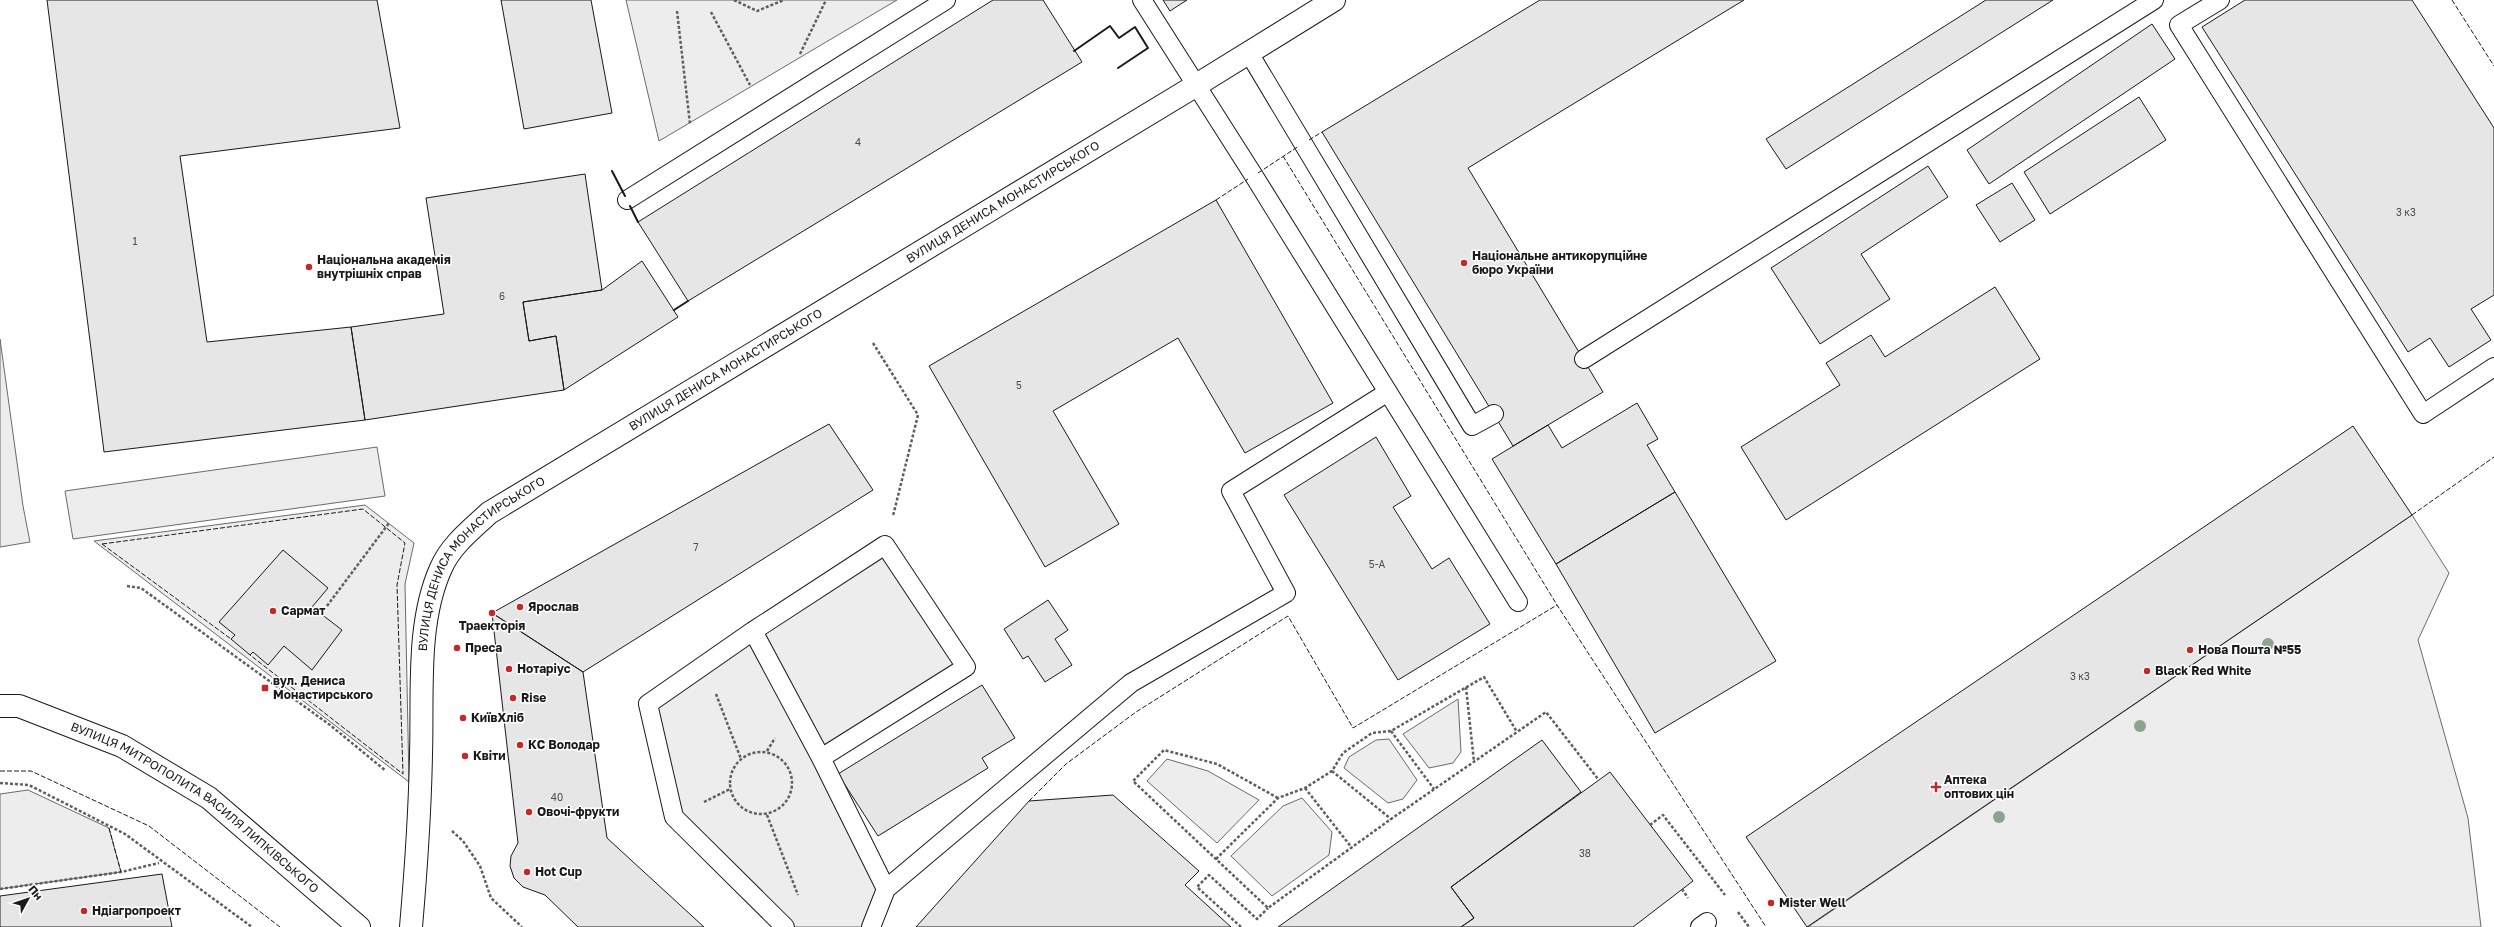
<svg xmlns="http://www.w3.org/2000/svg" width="2494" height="927" font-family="'Golos Text',sans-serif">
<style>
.built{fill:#ededed;stroke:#6a6a6a}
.building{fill:#e6e6e6;stroke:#1a1a1a}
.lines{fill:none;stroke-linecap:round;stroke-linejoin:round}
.lane-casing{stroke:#1a1a1a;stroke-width:20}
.street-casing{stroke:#1a1a1a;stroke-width:24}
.secondary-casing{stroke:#1a1a1a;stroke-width:24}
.path{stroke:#5f5f5f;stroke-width:2.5;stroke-dasharray:3 2;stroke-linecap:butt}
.lane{stroke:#fff;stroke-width:18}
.street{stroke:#fff;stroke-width:22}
.secondary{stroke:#fff;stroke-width:22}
.fence{stroke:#1a1a1a;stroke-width:1;stroke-dasharray:5 2;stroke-linecap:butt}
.wall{stroke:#1a1a1a;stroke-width:2}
.tree{fill:#8aa48f}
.poi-dot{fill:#c62828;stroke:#fff;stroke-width:1.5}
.labels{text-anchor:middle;stroke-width:3;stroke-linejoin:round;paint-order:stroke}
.number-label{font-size:10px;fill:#4d4d4d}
.street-label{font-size:12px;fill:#1a1a1a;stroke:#fff}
.poi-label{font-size:12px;font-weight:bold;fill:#1a1a1a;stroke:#fff;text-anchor:start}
</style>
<rect width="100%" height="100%" fill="#fff"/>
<path class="built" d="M 626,0 L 897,0 L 659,141 Z
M 0,339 L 23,506 L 30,542 L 0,547 Z
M 377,447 L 385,496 L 73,539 L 65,491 Z
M 365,505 L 414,543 L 405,584 L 409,782 L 94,541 Z
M 2412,515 L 2449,573 L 2418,640 L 2468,818 L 2481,927 L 1808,927 Z
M 885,545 L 966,667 L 821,758 L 886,889 L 871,927 L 785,927 L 674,817 L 648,704 Z
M 1458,699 L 1461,752 L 1453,763 L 1429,768 L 1403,734 Z
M 1389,739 L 1417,780 L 1403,799 L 1388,803 L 1344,768 L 1349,757 L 1376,740 Z
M 1167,759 L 1208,771 L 1259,800 L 1217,843 L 1147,781 Z
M 28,790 L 109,828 L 121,872 L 0,889 L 0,794 Z
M 1302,798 L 1332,832 L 1329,855 L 1272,896 L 1231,856 L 1283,806 Z"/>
<path class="building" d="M 47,0 L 377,0 L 400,128 L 180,156 L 207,342 L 351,327 L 365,420 L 104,452 Z
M 501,0 L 591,0 L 612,113 L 524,129 Z
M 993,0 L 1043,0 L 1082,62 L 688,301 L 638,222 Z
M 1163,0 L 1187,0 L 1170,11 Z
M 1540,0 L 1744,0 L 1468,168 L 1603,392 L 1513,446 L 1322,132 Z
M 1986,0 L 2053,0 L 1786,169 L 1766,139 Z
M 2245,0 L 2412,0 L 2494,128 L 2494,295 L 2471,309 L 2491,340 L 2449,367 L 2430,338 L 2408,352 L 2202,27 Z
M 2152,24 L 2175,59 L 1989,184 L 1967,150 Z
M 2139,97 L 2166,140 L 2050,214 L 2024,172 Z
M 1928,166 L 1948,197 L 1861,254 L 1890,299 L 1820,344 L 1771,268 Z
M 585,174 L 602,290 L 523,302 L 529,341 L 556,336 L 564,390 L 365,420 L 351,327 L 444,314 L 426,198 Z
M 2012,183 L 2035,220 L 2000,242 L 1976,205 Z
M 1216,200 L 1333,403 L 1245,453 L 1178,338 L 1053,411 L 1119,524 L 1045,567 L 929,366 Z
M 642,261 L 678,317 L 564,390 L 556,336 L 529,341 L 523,302 L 602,290 Z
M 1995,287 L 2040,359 L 1786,520 L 1741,447 L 1840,385 L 1826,363 L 1871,335 L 1885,357 Z
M 1637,403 L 1658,439 L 1647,445 L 1675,492 L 1556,564 L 1492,459 L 1548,425 L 1562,448 Z
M 829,424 L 873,490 L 583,672 L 492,613 Z
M 2353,426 L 2412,515 L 1807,927 L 1746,837 Z
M 1376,437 L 1411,496 L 1393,507 L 1432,569 L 1449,558 L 1490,624 L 1398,680 L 1284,495 Z
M 1675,492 L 1776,661 L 1655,733 L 1556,564 Z
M 283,550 L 328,588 L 312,607 L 342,630 L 312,670 L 284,646 L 268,665 L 253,652 L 250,655 L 231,639 L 235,635 L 219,622 Z
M 1048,600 L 1068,630 L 1055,639 L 1072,665 L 1045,682 L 1028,656 L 1023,659 L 1004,629 Z
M 492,613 L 583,672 L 607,838 L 704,927 L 578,927 L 545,895 L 523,887 L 514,878 L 510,866 L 511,856 L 518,843 Z
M 982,685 L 1015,738 L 982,758 L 988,768 L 878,836 L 838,774 Z
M 1542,740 L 1581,792 L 1451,887 L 1474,918 L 1461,927 L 1278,927 Z
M 1610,772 L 1693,881 L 1633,927 L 1461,927 L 1474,918 L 1451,887 Z
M 1113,795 L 1199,871 L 1185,885 L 1231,927 L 916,927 L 1029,801 Z
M 162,874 L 172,927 L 0,927 L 0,896 Z"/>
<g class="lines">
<defs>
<path id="lane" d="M 1142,0 L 1254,176 L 1518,602
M 2220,0 L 2179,25 L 2423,414 L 2494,367
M 1249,53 L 1472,426 L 1494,414
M 627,200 L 946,0
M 1584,359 L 2154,0
M 753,631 L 821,758 L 886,889
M 785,927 L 674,817 L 648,704 L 753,631 L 885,545 L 966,667 L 821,758
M 871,927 L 886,889 L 1131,683 L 1286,593 L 1231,491 L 1388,392
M 1700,927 L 1707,922"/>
<g id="street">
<path id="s1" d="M 411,927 C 416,869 420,812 421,754 C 423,694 416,623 441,568 C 451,545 471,530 489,513 L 1195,86 L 1334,0"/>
</g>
<g id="secondary">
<path id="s2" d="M 0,706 L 19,706 L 122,746 L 209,798 L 359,927"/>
</g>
</defs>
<use href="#lane" class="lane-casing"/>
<use href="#street" class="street-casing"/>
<use href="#secondary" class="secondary-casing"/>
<path class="path" d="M 734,0 L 757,11 L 784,0
M 677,11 L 690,124
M 711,12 L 750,85
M 800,54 L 826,0
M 873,343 L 918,415 L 893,516
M 127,586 L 141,588 L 330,725 L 386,771
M 321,614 L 389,523
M 1466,687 L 1474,762
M 716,694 L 741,759
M 1391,731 L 1434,789
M 767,751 L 775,738
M730 783a31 31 0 1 1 62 0a31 31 0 1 1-62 0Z
M 1332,771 L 1391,819
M 0,783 L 29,785 L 125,834 L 252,927
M 1305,788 L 1352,848
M 1278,798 L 1217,764 L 1164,750 L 1133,781 L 1268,908 L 1391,819 L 1546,712 L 1598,779
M 704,802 L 730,789
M 767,815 L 798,895
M 1650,825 L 1663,815 L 1725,895
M 452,831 L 463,841 L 480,866 L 491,898 L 522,927
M 1216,859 L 1278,798 L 1305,788 L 1332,771 L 1343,753 L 1372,733 L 1391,731 L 1484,677 L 1517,732
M 0,889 L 121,872 L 159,863
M 1682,889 L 1688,898
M 1738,912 L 1749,927
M 1241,927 L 1197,887 L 1209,875 L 1257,919 L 1268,908"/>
<use href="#lane" class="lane"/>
<use href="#street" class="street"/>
<use href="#secondary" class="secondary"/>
<path class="fence" d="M 2452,0 L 2494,66
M 1309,140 L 1322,132
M 1283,156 L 1557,605 L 1766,927
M 1258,173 L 1299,146
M 1216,200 L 1248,179
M 2412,515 L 2494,457
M 102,544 L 363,509 L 405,543 L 397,585 L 403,774 L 250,655
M 102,544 L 231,639
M 0,771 L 31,771 L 149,826 L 280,927
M 1029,801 L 1066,764 L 1136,712 L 1288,616 L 1353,728 L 1557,605
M 109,828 L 121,872"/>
<path class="wall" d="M 1074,51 L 1110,26 L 1119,38 L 1135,27 L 1148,48 L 1118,68
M 612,171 L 625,196
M 630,206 L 638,222
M 674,310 L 688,301"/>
</g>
<g class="tree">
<circle cx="2268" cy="644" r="6"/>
<circle cx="2140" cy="726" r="6"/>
<circle cx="1999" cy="817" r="6"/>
</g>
<g class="poi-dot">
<circle cx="1464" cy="263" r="4"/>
<circle cx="309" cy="267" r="4"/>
<circle cx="520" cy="607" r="4"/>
<circle cx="273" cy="611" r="4"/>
<circle cx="492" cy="613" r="4"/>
<circle cx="457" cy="648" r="4"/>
<circle cx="2190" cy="650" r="4"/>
<circle cx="509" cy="669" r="4"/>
<circle cx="2147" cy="671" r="4"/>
<rect x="261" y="684" width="8" height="8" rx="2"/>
<circle cx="513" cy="698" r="4"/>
<circle cx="463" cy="718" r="4"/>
<circle cx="520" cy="745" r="4"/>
<circle cx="465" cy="756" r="4"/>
<path d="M1934 781h4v4h4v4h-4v4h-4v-4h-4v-4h4z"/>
<circle cx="529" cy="812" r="4"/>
<circle cx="527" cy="872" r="4"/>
<circle cx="1771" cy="903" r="4"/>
<circle cx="84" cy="911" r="4"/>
</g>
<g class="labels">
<g class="number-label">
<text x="858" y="146">4</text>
<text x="2406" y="216">3 к3</text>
<text x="135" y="245">1</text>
<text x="502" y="300">6</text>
<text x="1019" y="389">5</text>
<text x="696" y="551">7</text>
<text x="1377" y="568">5-А</text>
<text x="2080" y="680">3 к3</text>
<text x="557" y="801">40</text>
<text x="1585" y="857">38</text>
</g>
<g class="street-label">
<text dy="4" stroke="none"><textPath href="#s1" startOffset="1036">ВУЛИЦЯ ДЕНИСА МОНАСТИРСЬКОГО</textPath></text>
<text dy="4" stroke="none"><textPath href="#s1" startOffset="712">ВУЛИЦЯ ДЕНИСА МОНАСТИРСЬКОГО</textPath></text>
<text dy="4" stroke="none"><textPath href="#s1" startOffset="388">ВУЛИЦЯ ДЕНИСА МОНАСТИРСЬКОГО</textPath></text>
<text dy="4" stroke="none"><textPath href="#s2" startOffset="224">ВУЛИЦЯ МИТРОПОЛИТА ВАСИЛЯ ЛИПКІВСЬКОГО</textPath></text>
</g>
<g class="poi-label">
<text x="1472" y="260">Національне антикорупційне<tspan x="1472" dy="14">бюро України</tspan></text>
<text x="317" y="264">Національна академія<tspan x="317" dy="14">внутрішніх справ</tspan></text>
<text x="528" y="611">Ярослав</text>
<text x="281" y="615">Сармат</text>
<text x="492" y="630" text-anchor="middle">Траекторія</text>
<text x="465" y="652">Преса</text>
<text x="2198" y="654">Нова Пошта №55</text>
<text x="517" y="673">Нотаріус</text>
<text x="2155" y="675">Black Red White</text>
<text x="273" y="685">вул. Дениса<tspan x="273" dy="14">Монастирського</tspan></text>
<text x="521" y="702">Rise</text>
<text x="471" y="722">КиївХліб</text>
<text x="528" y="749">КС Володар</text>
<text x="473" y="760">Квіти</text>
<text x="1944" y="784">Аптека<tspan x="1944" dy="14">оптових цін</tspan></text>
<text x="537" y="816">Овочі-фрукти</text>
<text x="535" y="876">Hot Cup</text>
<text x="1779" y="907">Mister Well</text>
<text x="92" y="915">Ндіагропроект</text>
</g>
</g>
<g transform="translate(28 899) rotate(50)" stroke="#ffffff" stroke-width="3" paint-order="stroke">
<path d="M0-3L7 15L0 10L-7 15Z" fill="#1a1a1a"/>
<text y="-6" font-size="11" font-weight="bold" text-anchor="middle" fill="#1a1a1a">Пн</text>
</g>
</svg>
